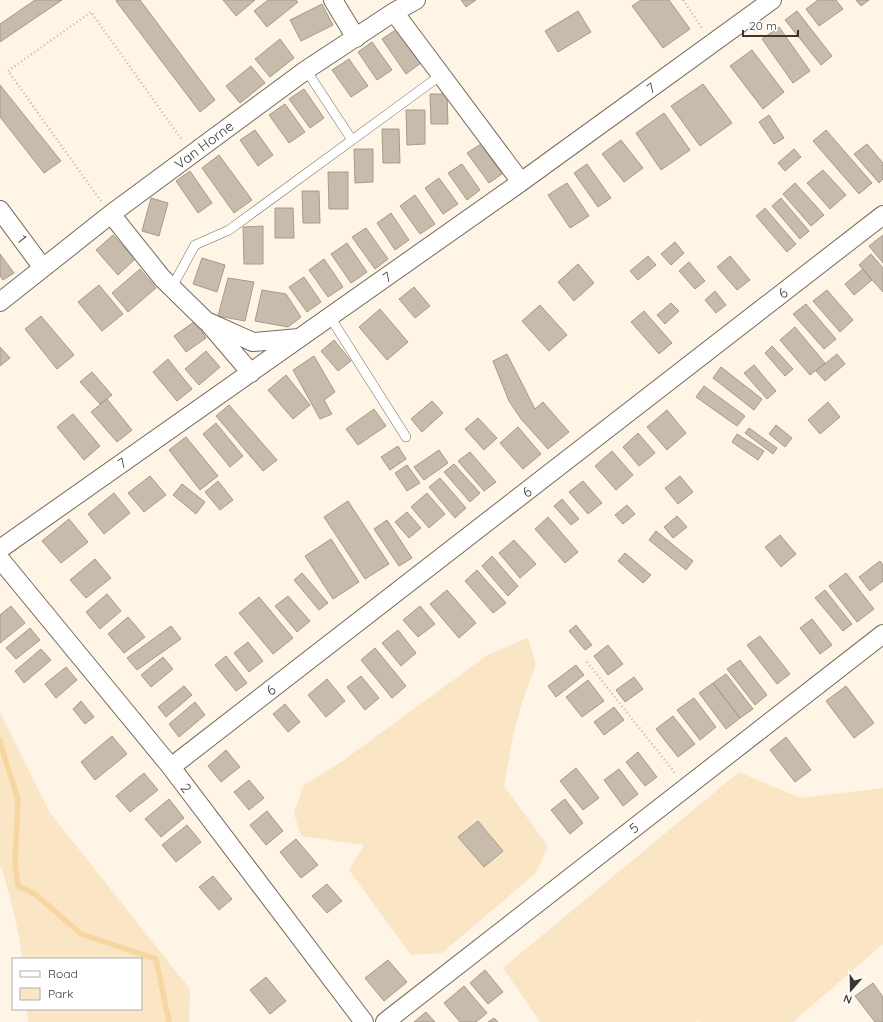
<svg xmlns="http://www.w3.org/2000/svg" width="883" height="1022" font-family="Quicksand,sans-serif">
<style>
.green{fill:#fae5c5}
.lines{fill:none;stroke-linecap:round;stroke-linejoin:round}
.stream{stroke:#f8d6a2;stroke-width:5.5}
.building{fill:#c7bbab;stroke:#a69b8b}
.service-casing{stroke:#766c5d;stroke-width:10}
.minor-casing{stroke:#766c5d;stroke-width:20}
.path{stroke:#c0b8ac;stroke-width:2.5;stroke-dasharray:1 3;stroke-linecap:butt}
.service{stroke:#fff;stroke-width:9}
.minor{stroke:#fff;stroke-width:18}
.labels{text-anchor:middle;stroke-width:3;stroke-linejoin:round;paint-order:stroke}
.street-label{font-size:14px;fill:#3c3730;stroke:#fff}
</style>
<rect width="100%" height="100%" fill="#fff5e7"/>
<path class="green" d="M 528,638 L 536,664 L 522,702 L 513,736 L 504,786 L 548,846 L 536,873 L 442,953 L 411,955 L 349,870 L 364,845 L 301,836 L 294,813 L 303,786 L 341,762 L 489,654 Z
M 0,712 L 50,813 L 190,989 L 189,1022 L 28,1022 L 27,1009 L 141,1009 L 141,959 L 22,959 C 19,928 10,898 2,868 L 0,867 Z
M 739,772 L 800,798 L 883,788 L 883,944 L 793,1022 L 701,1022 L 697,1021 L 696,1022 L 540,1022 L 503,968 Z"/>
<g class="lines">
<path class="stream" d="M 0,740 L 5,759 L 18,799 L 15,863 L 18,886 L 35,894 L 81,934 L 156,959 L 169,1022"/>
</g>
<path class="building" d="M 35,0 L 62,0 L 0,42 L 0,24 Z
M 117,0 L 140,0 L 215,100 L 200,112 L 116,1 Z
M 223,0 L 255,0 L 236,16 Z
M 268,0 L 296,0 L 298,2 L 267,27 L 254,11 Z
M 461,0 L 476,0 L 466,7 Z
M 641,0 L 669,0 L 690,29 L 663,48 L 632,6 Z
M 818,0 L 836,0 L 843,9 L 819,26 L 806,9 Z
M 856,0 L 869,0 L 861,6 Z
M 322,4 L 333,25 L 301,41 L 290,20 Z
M 578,11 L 591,32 L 558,52 L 545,31 Z
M 797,11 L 832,56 L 821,65 L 785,20 Z
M 779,27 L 810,71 L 793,83 L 762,39 Z
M 397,29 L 421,63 L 406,74 L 382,39 Z
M 280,39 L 294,58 L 270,77 L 255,59 Z
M 372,42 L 392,70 L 377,80 L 358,52 Z
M 752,50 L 784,92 L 763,109 L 730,66 Z
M 349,59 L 368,86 L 351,97 L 332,70 Z
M 251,66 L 265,83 L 240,103 L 226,86 Z
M 703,84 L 732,123 L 700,146 L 671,106 Z
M 0,85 L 61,161 L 44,173 L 0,117 Z
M 304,89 L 324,118 L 310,128 L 289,99 Z
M 430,94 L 447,94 L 448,124 L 431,124 Z
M 285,104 L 305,132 L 289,143 L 269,115 Z
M 406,110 L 425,110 L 425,144 L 407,145 Z
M 664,113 L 690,150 L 661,170 L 636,133 Z
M 769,115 L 784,138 L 774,144 L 759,122 Z
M 382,129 L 399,129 L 400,163 L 383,163 Z
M 255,130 L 273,155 L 258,166 L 240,140 Z
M 826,130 L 872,183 L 859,194 L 813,141 Z
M 621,140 L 643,168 L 624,182 L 602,154 Z
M 481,144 L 502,174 L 489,183 L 467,153 Z
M 867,144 L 883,163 L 883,179 L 879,183 L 854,154 Z
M 354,149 L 373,149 L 373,182 L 355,183 Z
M 794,149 L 801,157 L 785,171 L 778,163 Z
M 219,155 L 252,200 L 234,213 L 202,168 Z
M 462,164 L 480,190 L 467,200 L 448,173 Z
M 587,164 L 611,198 L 598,207 L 574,173 Z
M 823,170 L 846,195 L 830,209 L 807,183 Z
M 190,171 L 212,203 L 198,213 L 176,181 Z
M 328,172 L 348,172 L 348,209 L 329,209 Z
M 439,178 L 458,204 L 443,214 L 425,188 Z
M 567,183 L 589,216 L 570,228 L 548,195 Z
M 795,183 L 824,215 L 811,226 L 783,194 Z
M 302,191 L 319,191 L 320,223 L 303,223 Z
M 415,195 L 435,224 L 420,234 L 400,206 Z
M 151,198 L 168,203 L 159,236 L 142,231 Z
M 781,198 L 809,231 L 800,239 L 772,206 Z
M 275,208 L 293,208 L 294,238 L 275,238 Z
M 765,208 L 796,244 L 787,252 L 756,216 Z
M 391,213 L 409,240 L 395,250 L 377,223 Z
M 263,226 L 263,264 L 244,264 L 243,227 Z
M 366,228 L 388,259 L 375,269 L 352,237 Z
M 113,235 L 135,259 L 118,275 L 96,250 Z
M 883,235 L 883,263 L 869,246 Z
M 675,242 L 684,253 L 671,265 L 661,254 Z
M 347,243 L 367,272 L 351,283 L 331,254 Z
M 0,254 L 14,273 L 3,280 L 0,276 Z
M 871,254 L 883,268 L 883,292 L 859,265 Z
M 648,256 L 656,265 L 638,280 L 630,271 Z
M 730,256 L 750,280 L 737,290 L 717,267 Z
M 202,258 L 225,265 L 217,292 L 193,284 Z
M 324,259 L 343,287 L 328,297 L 309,270 Z
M 689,262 L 705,281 L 695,289 L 679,271 Z
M 578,264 L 594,283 L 574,301 L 558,282 Z
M 140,269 L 156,288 L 128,312 L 112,293 Z
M 863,269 L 872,280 L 854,295 L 845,284 Z
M 304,277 L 321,302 L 307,312 L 289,287 Z
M 228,278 L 254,282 L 245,321 L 218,316 Z
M 99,285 L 123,314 L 102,331 L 78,302 Z
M 414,287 L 430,306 L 415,318 L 399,299 Z
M 262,290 L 286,294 L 301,317 L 288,327 L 255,321 Z
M 827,290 L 853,320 L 840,332 L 813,301 Z
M 715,291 L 726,305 L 716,313 L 705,300 Z
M 671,303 L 679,311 L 665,324 L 657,315 Z
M 806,304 L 836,339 L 824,349 L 793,314 Z
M 540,305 L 567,335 L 549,351 L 522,321 Z
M 380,309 L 408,342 L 387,360 L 359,327 Z
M 644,311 L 672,343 L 659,354 L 631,322 Z
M 41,316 L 74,355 L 57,369 L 25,329 Z
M 195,321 L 206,338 L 186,352 L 174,336 Z
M 795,327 L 825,363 L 810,375 L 780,340 Z
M 334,340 L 351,361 L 338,371 L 321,351 Z
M 772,346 L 793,369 L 785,376 L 765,353 Z
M 0,347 L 10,358 L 0,366 Z
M 206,351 L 220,367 L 199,385 L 185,369 Z
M 507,354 L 535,409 L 543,402 L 569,432 L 548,449 L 521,419 L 509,401 L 493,361 Z
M 837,354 L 845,364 L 825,381 L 816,371 Z
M 314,356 L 335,392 L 324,400 L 332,414 L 320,419 L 293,370 Z
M 168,359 L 192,389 L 177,401 L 153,372 Z
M 754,365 L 776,391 L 767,399 L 744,373 Z
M 721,367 L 762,399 L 754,410 L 713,378 Z
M 92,372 L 112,395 L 100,404 L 80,382 Z
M 286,375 L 310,405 L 293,419 L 268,390 Z
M 704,386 L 745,416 L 737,426 L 696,397 Z
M 107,399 L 132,430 L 117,442 L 91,412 Z
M 432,401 L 443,413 L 422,432 L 411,419 Z
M 828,402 L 840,417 L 820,434 L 808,420 Z
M 229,405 L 277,460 L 263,471 L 216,416 Z
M 374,409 L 386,426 L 358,445 L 346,429 Z
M 667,410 L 686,433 L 667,450 L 647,427 Z
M 73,414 L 100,446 L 84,460 L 57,427 Z
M 478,418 L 497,438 L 484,450 L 465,429 Z
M 216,423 L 243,456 L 230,467 L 203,434 Z
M 776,425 L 792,438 L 785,447 L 769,434 Z
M 518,427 L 541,454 L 523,469 L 500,443 Z
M 749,428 L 777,448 L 773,454 L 745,433 Z
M 638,433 L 655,453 L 639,466 L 623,447 Z
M 737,434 L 764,451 L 758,460 L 732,442 Z
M 186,437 L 218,476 L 200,490 L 169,450 Z
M 398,446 L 406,459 L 390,470 L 381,457 Z
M 439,450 L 448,463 L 424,480 L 414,467 Z
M 612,451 L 633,475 L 616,490 L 595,466 Z
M 470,452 L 496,482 L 484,491 L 458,461 Z
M 454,464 L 480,493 L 470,502 L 444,472 Z
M 407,465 L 420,483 L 407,491 L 395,473 Z
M 150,476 L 166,495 L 144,512 L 128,493 Z
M 680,476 L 693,492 L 678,504 L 665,488 Z
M 440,478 L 466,508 L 455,518 L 429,487 Z
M 218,481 L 233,500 L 220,510 L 205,492 Z
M 583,481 L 602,503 L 588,514 L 569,492 Z
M 182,484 L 205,502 L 196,514 L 173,495 Z
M 114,493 L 130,513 L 104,534 L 88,514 Z
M 427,493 L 445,514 L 429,528 L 411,507 Z
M 562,499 L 579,519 L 571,525 L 554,506 Z
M 348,501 L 389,564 L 365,579 L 324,517 Z
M 627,505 L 635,514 L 623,524 L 615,515 Z
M 407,512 L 421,528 L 409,538 L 395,522 Z
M 677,516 L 687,527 L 673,538 L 664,527 Z
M 548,517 L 578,552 L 565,563 L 535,529 Z
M 69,519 L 88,542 L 61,563 L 42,541 Z
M 387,520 L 412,558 L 399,566 L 374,529 Z
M 656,531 L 693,561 L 686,570 L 649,540 Z
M 780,535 L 796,554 L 781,567 L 765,547 Z
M 331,539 L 359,582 L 333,599 L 305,556 Z
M 514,540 L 536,564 L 520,578 L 499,553 Z
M 625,553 L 651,575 L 643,583 L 618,561 Z
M 492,556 L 518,586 L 508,596 L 482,566 Z
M 95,559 L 111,578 L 86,598 L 70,580 Z
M 880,561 L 883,565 L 883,581 L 870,591 L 859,577 Z
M 477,570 L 506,603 L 493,613 L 465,581 Z
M 302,573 L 328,603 L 319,610 L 294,580 Z
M 846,573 L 874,609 L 857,622 L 829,586 Z
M 447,590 L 476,623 L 459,638 L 430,604 Z
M 825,590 L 852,624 L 843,631 L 815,598 Z
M 107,594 L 121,611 L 100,629 L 86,612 Z
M 288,596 L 310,621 L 297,632 L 275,606 Z
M 259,597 L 293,638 L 273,654 L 239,613 Z
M 11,606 L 25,623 L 0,643 L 0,615 Z
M 420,606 L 435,624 L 418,637 L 403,620 Z
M 128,617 L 145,637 L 124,653 L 108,634 Z
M 812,619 L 832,645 L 820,654 L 800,628 Z
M 576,625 L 592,645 L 585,650 L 569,631 Z
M 171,626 L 181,639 L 137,670 L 127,658 Z
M 30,628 L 40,640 L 16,659 L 6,648 Z
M 398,630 L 416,653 L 401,666 L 382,643 Z
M 760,636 L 790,674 L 777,684 L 747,645 Z
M 248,642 L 263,661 L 249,672 L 234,653 Z
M 608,645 L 623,664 L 608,675 L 594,656 Z
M 375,648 L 406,686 L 392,698 L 361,660 Z
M 41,649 L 51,660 L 24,683 L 15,671 Z
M 226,656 L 247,683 L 236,691 L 215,665 Z
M 163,657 L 173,669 L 151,687 L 141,675 Z
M 740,660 L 767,695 L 755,705 L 727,669 Z
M 576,665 L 584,675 L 556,697 L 548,686 Z
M 66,667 L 77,680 L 56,698 L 45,684 Z
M 726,674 L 753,709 L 740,718 L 713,683 Z
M 361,676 L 379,698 L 365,710 L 347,687 Z
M 634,677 L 643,689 L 625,702 L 616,690 Z
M 327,679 L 345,701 L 326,717 L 308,695 Z
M 588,680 L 604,701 L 582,717 L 566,697 Z
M 713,683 L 740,718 L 726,729 L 699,693 Z
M 184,686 L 192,695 L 166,717 L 158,707 Z
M 846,686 L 874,723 L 854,738 L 826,701 Z
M 694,698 L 716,727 L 700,740 L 677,710 Z
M 81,701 L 94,717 L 85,724 L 73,709 Z
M 195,702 L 205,715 L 179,737 L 169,724 Z
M 285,704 L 300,722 L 288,732 L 273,714 Z
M 614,707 L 624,720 L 604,735 L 594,722 Z
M 673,716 L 695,744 L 678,757 L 656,729 Z
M 112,736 L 127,754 L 95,780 L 81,762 Z
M 786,737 L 811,770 L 795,782 L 770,750 Z
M 226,750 L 240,767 L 221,782 L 208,766 Z
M 638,752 L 657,777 L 645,786 L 626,762 Z
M 576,768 L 599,798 L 583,810 L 560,781 Z
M 619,769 L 638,794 L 623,806 L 604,780 Z
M 144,773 L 158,790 L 130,812 L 116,796 Z
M 249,780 L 264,798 L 249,810 L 234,792 Z
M 169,799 L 184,818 L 161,837 L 145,819 Z
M 565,799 L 583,823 L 570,834 L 551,810 Z
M 267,811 L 283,831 L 266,845 L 250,825 Z
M 478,821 L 503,851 L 484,867 L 458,837 Z
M 187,825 L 201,842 L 176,862 L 162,845 Z
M 296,839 L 318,865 L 301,878 L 280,852 Z
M 213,876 L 232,899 L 219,910 L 199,887 Z
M 327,884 L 342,901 L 327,913 L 312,896 Z
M 388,960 L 407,982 L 384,1001 L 365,978 Z
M 485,970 L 503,992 L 488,1004 L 470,983 Z
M 266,977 L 286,1001 L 270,1014 L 250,990 Z
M 873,983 L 883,997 L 883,1022 L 875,1022 L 855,996 Z
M 464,986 L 487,1013 L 476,1022 L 460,1022 L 444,1003 Z
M 426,1012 L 435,1022 L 414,1022 Z
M 494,1018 L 498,1022 L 488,1022 Z"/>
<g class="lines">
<defs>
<path id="service" d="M 306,70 L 352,140
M 172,287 L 195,245 L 229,230 L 441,75
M 330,317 L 406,437"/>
<path id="minor" d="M 333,0 L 356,38
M 394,12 L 521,182
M 0,210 L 43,268
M 111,214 L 162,278 L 206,321 L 253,342 L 299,338
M 0,302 L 111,214 L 306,70 L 394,12 L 416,0
M 210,325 L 251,373
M 0,549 L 521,182 L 772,0
M 0,559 L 171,767 L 364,1022
M 171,767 L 883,215
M 385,1022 L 883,634"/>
</defs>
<use href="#service" class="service-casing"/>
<use href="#minor" class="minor-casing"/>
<path class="path" d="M 683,0 L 702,28
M 101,201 L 8,71 L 91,12 L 182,140
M 587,662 L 675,773"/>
<use href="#service" class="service"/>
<use href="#minor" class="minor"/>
</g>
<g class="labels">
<g class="street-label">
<text transform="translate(651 88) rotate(-36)" y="5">7</text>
<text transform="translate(204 145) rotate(-37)" y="5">Van Horne</text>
<text transform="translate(22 239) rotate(53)" y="5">1</text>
<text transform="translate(387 277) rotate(-35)" y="5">7</text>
<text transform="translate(783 293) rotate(-38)" y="5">6</text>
<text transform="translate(122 463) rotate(-35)" y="5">7</text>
<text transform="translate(527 492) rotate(-38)" y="5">6</text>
<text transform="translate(271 690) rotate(-38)" y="5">6</text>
<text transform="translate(186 788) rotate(53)" y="5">2</text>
<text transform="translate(634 828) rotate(-38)" y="5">5</text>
</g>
</g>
<rect x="12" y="958" width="130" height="52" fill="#ffffff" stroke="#b1afac"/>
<rect x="20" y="971" width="20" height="6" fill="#ffffff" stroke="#b1afac"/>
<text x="48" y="978" font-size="12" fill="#3c3730">Road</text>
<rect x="20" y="988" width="20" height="12" fill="#fae5c5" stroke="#b1afac"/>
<text x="48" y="998" font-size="12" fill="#3c3730">Park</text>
<g transform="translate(851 990) rotate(200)" stroke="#ffffff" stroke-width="3" paint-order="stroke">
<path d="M0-3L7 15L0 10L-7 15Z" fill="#3c3730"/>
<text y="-6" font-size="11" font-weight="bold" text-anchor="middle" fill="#3c3730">N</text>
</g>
<path d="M743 30v6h55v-6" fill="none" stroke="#3c3730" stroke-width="2"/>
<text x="749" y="30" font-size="12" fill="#3c3730" stroke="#ffffff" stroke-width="3" paint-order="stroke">20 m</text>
</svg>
